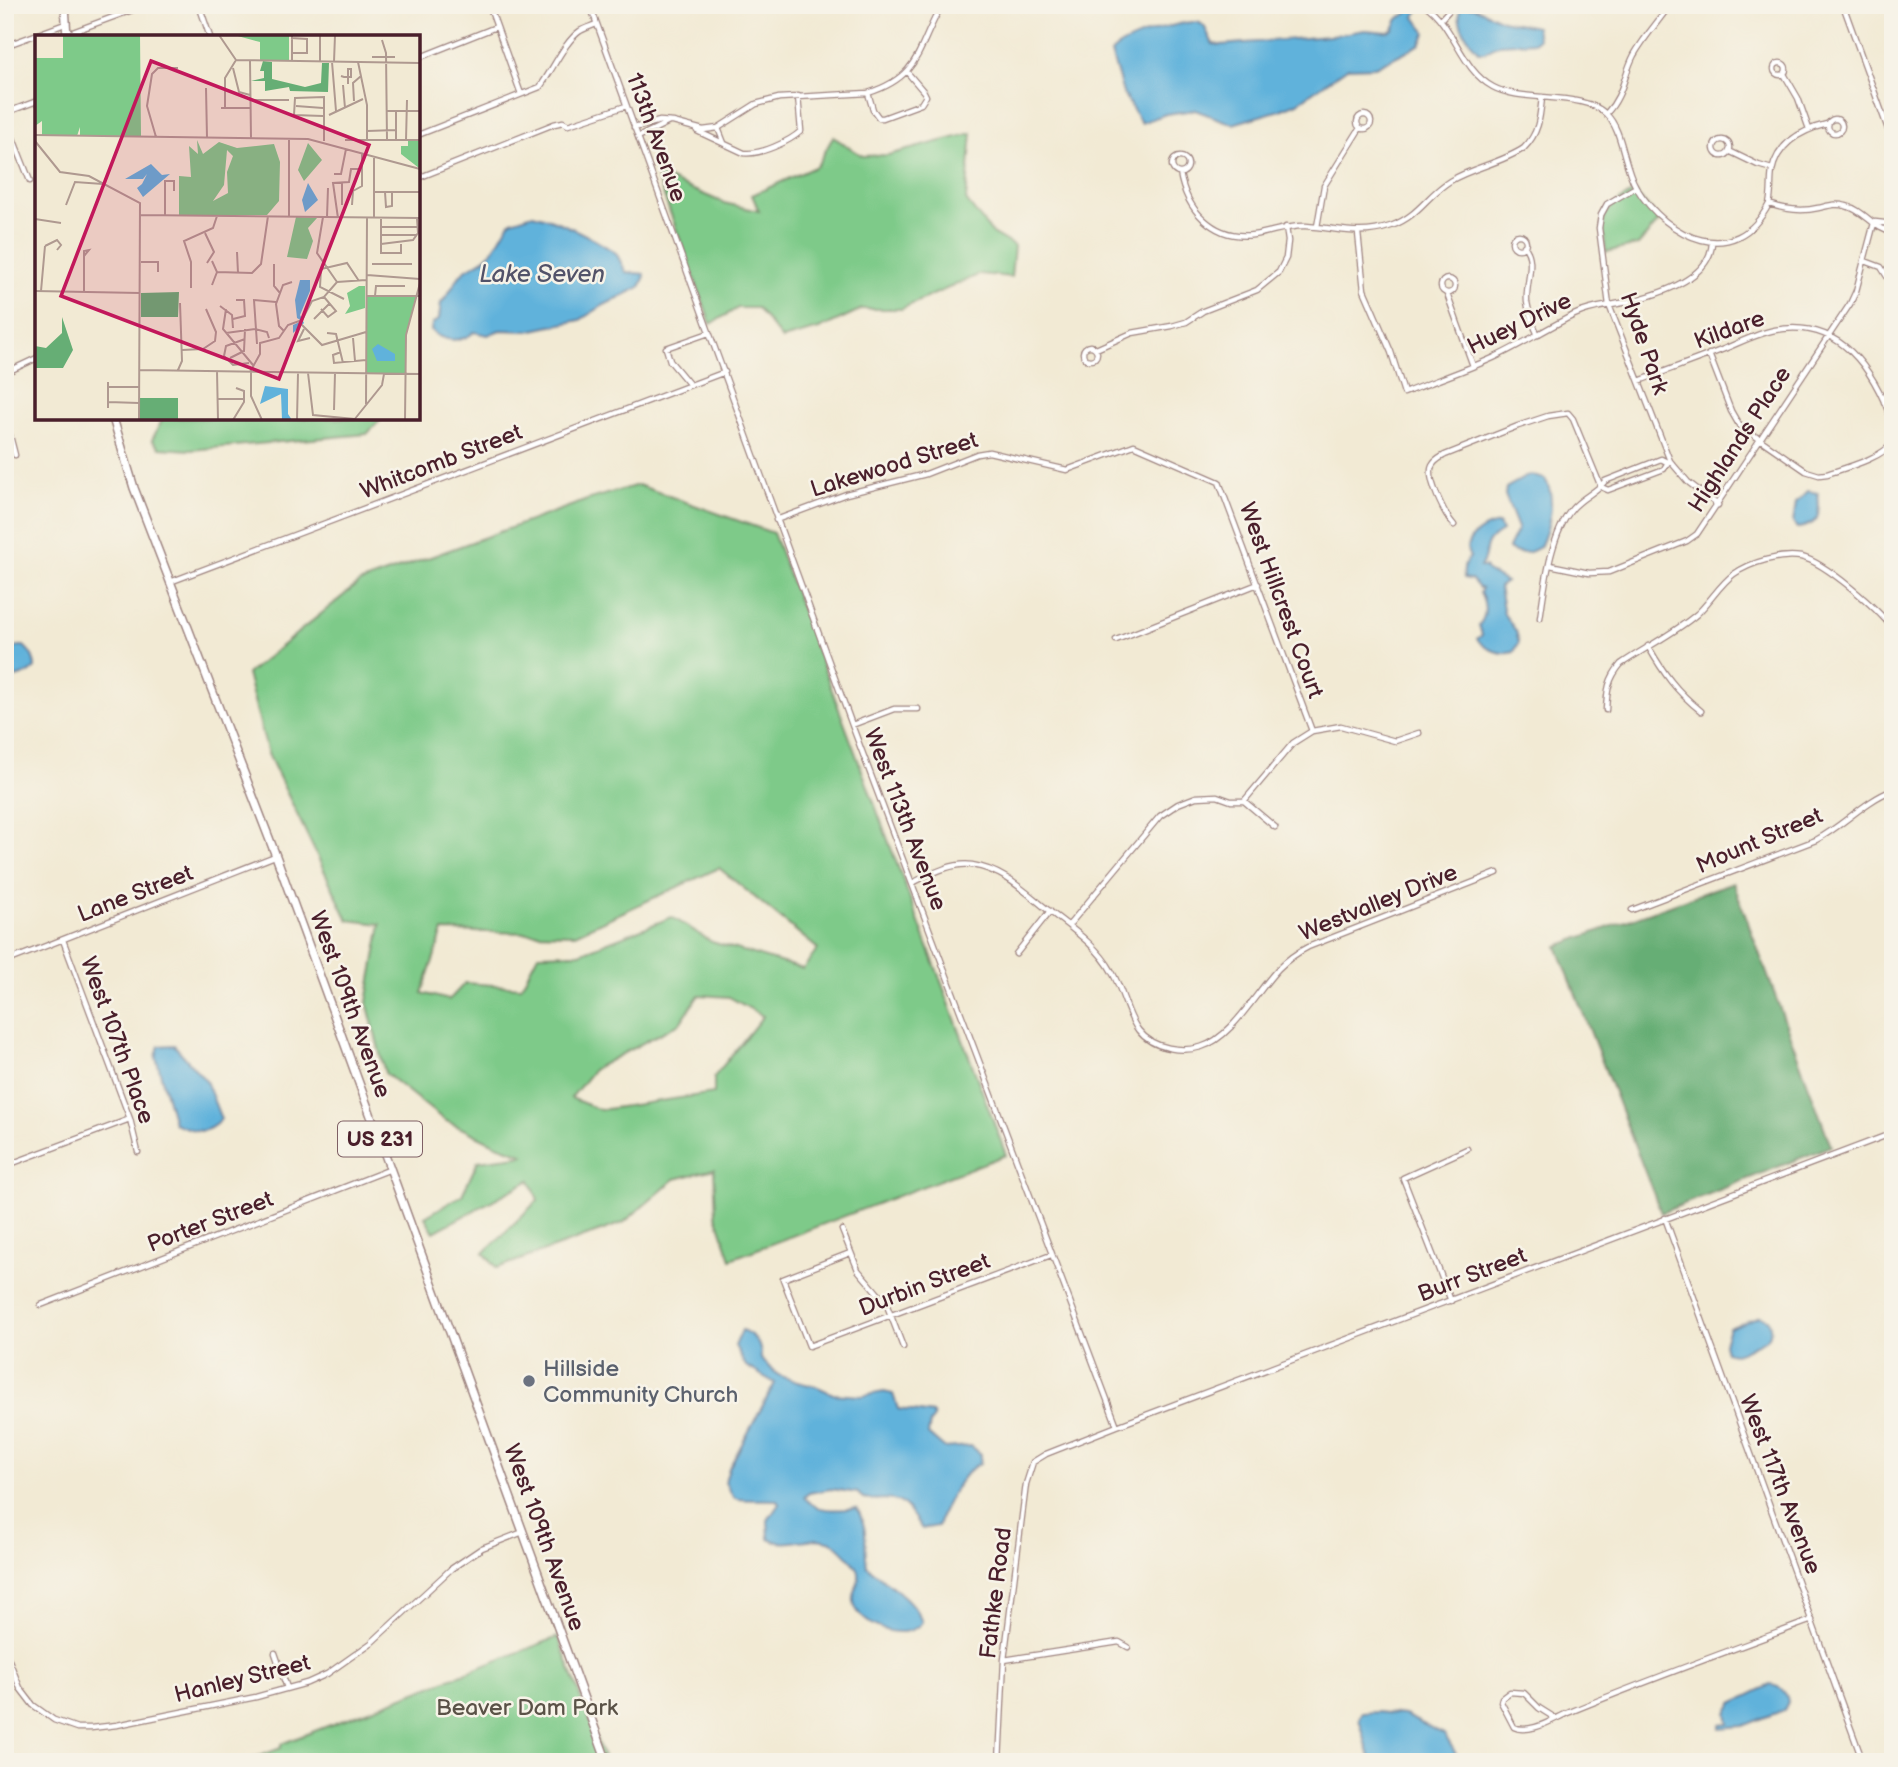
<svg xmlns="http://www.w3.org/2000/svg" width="1898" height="1767" font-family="'Balsamiq Sans',sans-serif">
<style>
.green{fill:#7eca89;stroke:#64745a;stroke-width:2;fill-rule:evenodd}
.forest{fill:#66ae75;stroke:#586650;stroke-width:2}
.water{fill:#60b2db;stroke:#556883;stroke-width:2}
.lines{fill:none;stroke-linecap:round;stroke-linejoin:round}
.minor-casing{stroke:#9e8480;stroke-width:7}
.primary-casing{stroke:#9e8480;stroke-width:10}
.minor{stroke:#fff;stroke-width:4.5}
.primary{stroke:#fff;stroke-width:7}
.worship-dot{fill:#6b7280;stroke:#f7f3e8;stroke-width:2.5}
.labels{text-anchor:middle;stroke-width:5;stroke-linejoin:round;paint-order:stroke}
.shield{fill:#f7f3e8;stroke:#7e5f64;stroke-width:2}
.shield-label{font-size:21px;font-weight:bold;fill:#4a1f2b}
.street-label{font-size:23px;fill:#4a1f2b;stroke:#f7f3e8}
.worship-label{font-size:23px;fill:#5b616d;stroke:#f7f3e8;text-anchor:start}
.park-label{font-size:23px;fill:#5a5247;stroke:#f7f3e8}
.water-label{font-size:24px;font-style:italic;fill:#525269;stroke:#f7f3e8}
.inset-road{fill:none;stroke:#af9990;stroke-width:2}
.view{fill:#c2185b;fill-opacity:0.15;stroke:#c2185b;stroke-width:3.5}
.inset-edge{fill:none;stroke:#4a1f2b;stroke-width:3.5}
</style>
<rect width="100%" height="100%" fill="#f7f3e8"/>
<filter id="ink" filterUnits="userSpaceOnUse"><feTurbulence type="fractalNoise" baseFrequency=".0143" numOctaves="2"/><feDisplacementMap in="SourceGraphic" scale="14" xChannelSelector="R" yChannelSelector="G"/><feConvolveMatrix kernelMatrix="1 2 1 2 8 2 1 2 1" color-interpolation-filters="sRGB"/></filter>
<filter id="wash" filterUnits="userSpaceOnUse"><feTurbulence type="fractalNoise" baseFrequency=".00686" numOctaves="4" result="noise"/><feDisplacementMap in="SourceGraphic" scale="28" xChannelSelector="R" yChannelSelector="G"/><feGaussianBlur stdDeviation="1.57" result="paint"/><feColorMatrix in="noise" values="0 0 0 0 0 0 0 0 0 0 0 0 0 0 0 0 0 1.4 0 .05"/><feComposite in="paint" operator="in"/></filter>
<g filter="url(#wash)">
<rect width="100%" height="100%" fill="#f2ead4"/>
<path class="green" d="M 972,133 L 966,200 L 992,233 L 1014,246 L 1011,277 L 980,274 L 901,309 L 862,309 L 819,329 L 782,339 L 757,308 L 738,308 L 711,324 L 656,174 L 724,203 L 759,211 L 752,195 L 817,166 L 833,137 L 863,156 L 888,155 Z
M 1632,193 L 1635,193 L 1660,220 L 1638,245 L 1606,252 C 1601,215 1599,213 1632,193 Z
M 163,418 L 382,418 L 367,434 L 191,450 L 160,448 L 152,440 Z
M 638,485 L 773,533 L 1006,1155 L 731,1259 L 716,1215 L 714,1169 L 675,1179 L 623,1223 L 497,1268 L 484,1253 L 538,1200 L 530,1180 L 434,1232 L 425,1217 L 462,1195 L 478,1161 L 525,1155 L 497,1145 L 444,1120 L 385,1073 L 367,1002 L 381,924 L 348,920 L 268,754 L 247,674 L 359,583 L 590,499 ZM 719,868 L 818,949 L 803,969 L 712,942 L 672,917 L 580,953 L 538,954 L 521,987 L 465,983 L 449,1000 L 422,993 L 443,931 L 575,934 ZM 699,995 L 729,997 L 763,1016 L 714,1077 L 714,1093 L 600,1110 L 571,1098 L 594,1069 L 680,1023 Z
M 558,1637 L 605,1762 L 244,1762 L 281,1748 L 281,1744 Z"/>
<path class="forest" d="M 1733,882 L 1831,1146 L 1661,1213 L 1557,946 Z"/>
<path class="water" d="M 1412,5 L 1420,5 L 1415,17 L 1426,33 L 1419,45 L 1375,67 L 1347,68 L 1297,103 L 1280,110 L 1233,124 L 1195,110 L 1166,114 L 1141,123 L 1123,93 L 1111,53 C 1120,40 1177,22 1194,22 C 1199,22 1200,23 1204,26 L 1213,44 L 1220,45 L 1329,36 L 1365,30 L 1388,32 L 1393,29 L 1398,19 L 1407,13 Z
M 1455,5 L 1476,8 L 1502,20 L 1536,27 L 1538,39 L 1535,42 L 1499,44 L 1485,52 L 1479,52 C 1469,41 1456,24 1460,9 Z
M 533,214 C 564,222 590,236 616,253 L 626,272 L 644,274 L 645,276 L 640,287 L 604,305 L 580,320 L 528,331 L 500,330 L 488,335 L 474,332 C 462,343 444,342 431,331 L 432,324 L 439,319 L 441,303 C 450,294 454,282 463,272 C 472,264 482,263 490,254 C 499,243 503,231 511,221 Z
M 1529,475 L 1545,479 C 1557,498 1549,528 1540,547 C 1531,553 1516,556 1508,548 L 1518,528 L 1505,495 L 1506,488 Z
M 1808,491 L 1818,493 C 1820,514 1821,525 1797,528 L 1793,523 L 1796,503 Z
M 1499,524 L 1502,531 C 1478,545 1491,552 1480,567 L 1485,567 L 1487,571 L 1506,582 L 1499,587 L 1504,614 L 1516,631 L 1519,642 L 1514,652 C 1501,656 1485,649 1477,639 L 1482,635 L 1479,625 C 1488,615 1485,602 1480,593 L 1482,588 L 1479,588 L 1472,580 L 1464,578 C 1463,568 1464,563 1470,557 C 1459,540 1485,526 1499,524 Z
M 19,646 L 24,646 C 31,652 35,659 35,668 L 29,673 L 5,680 L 5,652 Z
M 174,1045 L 206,1081 L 221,1119 C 205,1137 194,1131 174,1123 L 156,1057 L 159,1046 Z
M 1760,1316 L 1768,1319 C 1776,1340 1764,1340 1749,1348 C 1740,1352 1736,1356 1726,1352 L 1724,1343 L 1729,1328 Z
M 742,1330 C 756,1336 761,1344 761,1359 L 778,1375 L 797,1382 L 818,1387 L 833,1394 L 862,1396 L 884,1392 L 893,1394 L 898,1409 L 933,1414 L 934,1418 L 930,1423 L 928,1434 L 944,1448 L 971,1446 L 981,1454 L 980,1463 C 961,1472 943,1507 938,1526 L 922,1529 C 915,1520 906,1501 893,1500 C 883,1498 873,1501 863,1499 L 858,1493 L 831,1489 L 809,1493 L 804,1497 C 816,1513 838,1510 857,1508 C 870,1534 863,1540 867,1566 C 886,1584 912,1596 922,1622 C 907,1643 863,1628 855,1606 C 850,1593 863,1582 858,1569 C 854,1562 839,1546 832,1542 C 811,1533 789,1549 769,1539 L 768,1520 L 779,1504 L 777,1500 C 770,1499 739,1501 735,1498 C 731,1494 727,1487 725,1482 L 729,1468 L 775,1383 L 746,1366 L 735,1346 Z
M 1770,1685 C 1780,1686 1787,1692 1788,1702 L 1784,1710 L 1743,1726 L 1720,1728 L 1720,1724 L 1729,1723 L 1727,1713 L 1733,1703 Z
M 1377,1712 L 1404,1715 L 1444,1734 L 1461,1762 L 1371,1760 L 1359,1719 L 1361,1713 Z"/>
</g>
<g filter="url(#ink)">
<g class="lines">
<defs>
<path id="minor" d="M 199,5 L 210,37
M 489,5 L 521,94
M 590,5 L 852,725 L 1117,1426
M 1021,5 L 1030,5
M 1425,5 C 1455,26 1460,69 1493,87 C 1522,103 1583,91 1606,114 C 1623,130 1623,165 1636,187 C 1667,239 1735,270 1769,204 C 1786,210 1801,212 1818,208 C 1828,206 1836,203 1846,206 C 1865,210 1874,230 1893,232
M 1843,5 L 1893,143
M 1441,19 L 1454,5
M 67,34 L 146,5
M 5,46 L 65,24
M 418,58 L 496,27
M1774 69a6 6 0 1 1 12 0a6 6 0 1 1-12 0Z
M 1784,74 L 1798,98 L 1809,129
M 868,93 L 873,110 L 879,118 L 883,118 L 921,104 L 926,96 L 924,92 L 907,72
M 5,113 L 37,101
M 1606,114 C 1624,95 1623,76 1634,55 C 1644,37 1658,22 1670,5
M1357 122a7 7 0 1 1 14 0a7 7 0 1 1-14 0Z
M 5,118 L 30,181
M1828 126a7 7 0 1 1 14 0a7 7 0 1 1-14 0Z
M 634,128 L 660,121 L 673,122 L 703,130 L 718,128 L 756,104 L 779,98 L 868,93 C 922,76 917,47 942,5
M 718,128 L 724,143
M 697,131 L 744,153 C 760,155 789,142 801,131 L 798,96
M 418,135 L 540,87 C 552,71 565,41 580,31 C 585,28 592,26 596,24
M 638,137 L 669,122
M1714 148a8 8 0 1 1 16 0a8 8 0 1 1-16 0Z
M 1729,151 L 1758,165 L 1772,169
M1172 165a8 8 0 1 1 16 0a8 8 0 1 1-16 0Z
M 1180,173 C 1186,209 1213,240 1253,235 C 1271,233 1287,225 1306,226 C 1338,228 1359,237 1391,226 C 1419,216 1427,195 1450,181 C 1473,167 1502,163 1524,148 C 1539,133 1540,117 1542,97
M 418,178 L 554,124 L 563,122 L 568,125 L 626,106
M 1636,187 L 1607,204 L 1601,215 L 1599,228 L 1609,305 L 1670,461 L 1688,482 L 1718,505
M 1769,204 C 1772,193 1770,182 1772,171 C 1778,142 1802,130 1827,124
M 1875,222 L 1893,224
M 1317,227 L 1324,186 L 1360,128
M 1358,233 L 1364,290 L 1391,352 L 1404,393 C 1434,381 1464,371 1493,358 C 1521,345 1547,328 1574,315 C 1592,306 1611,306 1631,301 C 1660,294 1710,278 1712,243
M1512 242a7 7 0 1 1 14 0a7 7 0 1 1-14 0Z
M 1524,246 C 1537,260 1525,284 1527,302 C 1529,314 1533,325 1538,335
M 1865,261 L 1881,267 L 1893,286
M1441 286a7 7 0 1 1 14 0a7 7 0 1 1-14 0Z
M 1447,294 L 1473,366
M1083 353a7 7 0 1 1 14 0a7 7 0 1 1-14 0Z
M 1096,349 L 1132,333 L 1172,326 L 1186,322 L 1203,311 L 1257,290 L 1279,272 L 1286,258 L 1288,241 L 1286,227
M 1709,354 L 1731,411 L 1739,425 L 1806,471 L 1819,475 L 1827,474 C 1845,468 1883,458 1893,442
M 5,373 L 37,358
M 1639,381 C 1668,370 1696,360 1724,349 C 1741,342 1758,333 1775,330 C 1841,318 1874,370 1893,424
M 690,385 L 670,361 L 666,348 L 709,333
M 1884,402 L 1893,398
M 5,416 L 15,455
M 1601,487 L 1608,490 L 1664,469 L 1668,462
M 776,520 L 846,494 L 926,474 L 977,454 L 989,452 L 1067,470 L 1134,445 L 1219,482 L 1312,731
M 1454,525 C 1445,515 1426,478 1432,466 C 1435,460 1440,458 1445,455 L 1518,426 L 1548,416 L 1568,413 L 1573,419 L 1601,487
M 1550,565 L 1589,573 L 1609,572 L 1687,541 L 1697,534 L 1850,304 L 1856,291 L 1874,223
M 170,582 L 725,372
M 1540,618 C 1545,586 1550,535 1572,509 C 1582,497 1597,492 1605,481 L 1661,459 L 1667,462
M 1116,640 L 1258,584
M 1648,646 C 1664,674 1676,691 1701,711
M 1606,710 C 1607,691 1608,679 1621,664 C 1646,647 1675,633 1697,614 C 1710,602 1720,584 1734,574 C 1751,562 1780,554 1801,557 C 1825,562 1878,609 1893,629
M 852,725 L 894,709 L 918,709
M 1244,801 L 1293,743 L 1312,731 L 1341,726 L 1395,741 L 1419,733
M 912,883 C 929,875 952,862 972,865 C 1004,870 1024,891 1048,910 C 1071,928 1098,946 1112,972 C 1130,1003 1127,1040 1169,1048 C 1179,1050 1191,1050 1201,1047 C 1232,1038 1256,992 1278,969 C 1287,960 1296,953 1308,947 L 1497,873
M 1632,910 L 1816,840 C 1843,826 1864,801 1893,790
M 1069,925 L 1160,816 L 1178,804 L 1196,797 L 1217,796 L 1231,801 L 1244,801 L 1275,827
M 63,940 L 130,1119 L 138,1152
M 1016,954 L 1050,911
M 5,962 L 275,856
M 5,1166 L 130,1119
M 1665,1218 L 1863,1762
M 842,1230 L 858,1270 L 886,1303 L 903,1347
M 850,1253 L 783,1279 L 809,1346 L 1051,1255
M 1451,1301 L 1403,1178 L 1467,1149
M 41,1305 L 391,1169
M 5,1650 L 20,1688 L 33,1705 L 54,1720 L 77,1728 L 91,1728 L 117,1725 L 256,1697 L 307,1683 L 327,1674 L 371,1643 L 451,1569 L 482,1548 L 523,1532
M 275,1653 L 287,1688
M 1004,1660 L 1119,1642 L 1128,1647
M 1555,1718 L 1539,1708 L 1524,1693 L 1510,1692 L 1502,1698 L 1501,1702 L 1514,1727 C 1530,1735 1555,1718 1570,1712 C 1650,1679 1731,1650 1812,1620
M 999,1762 L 1004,1660 L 1026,1484 L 1033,1462 L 1046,1454 L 1117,1426 L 1893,1133"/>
<path id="primary" d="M 65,5 L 67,37
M 113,418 L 134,488 L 276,856 L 607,1762"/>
</defs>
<use href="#minor" class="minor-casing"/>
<use href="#primary" class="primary-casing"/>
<use href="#minor" class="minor"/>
<use href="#primary" class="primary"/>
</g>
</g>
<circle class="worship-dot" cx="529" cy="1381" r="7"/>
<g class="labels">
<rect class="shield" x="338" y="1121.5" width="84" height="35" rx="5"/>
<g class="shield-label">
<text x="380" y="1146">US 231</text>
</g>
<g class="street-label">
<text transform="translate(657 137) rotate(70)" y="8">113th Avenue</text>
<text transform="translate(1519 323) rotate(-26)" y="8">Huey Drive</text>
<text transform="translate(1729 329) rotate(-20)" y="8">Kildare</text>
<text transform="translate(1645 343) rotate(71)" y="8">Hyde Park</text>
<text transform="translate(1739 439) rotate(-57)" y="8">Highlands Place</text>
<text transform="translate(441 461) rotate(-21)" y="8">Whitcomb Street</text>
<text transform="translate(894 464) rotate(-17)" y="8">Lakewood Street</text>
<text transform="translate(1282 600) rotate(70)" y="8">West Hillcrest Court</text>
<text transform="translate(906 819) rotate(69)" y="8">West 113th Avenue</text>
<text transform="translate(1759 840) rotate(-23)" y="8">Mount Street</text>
<text transform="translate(135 893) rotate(-21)" y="8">Lane Street</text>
<text transform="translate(1378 902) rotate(-22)" y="8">Westvalley Drive</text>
<text transform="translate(351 1004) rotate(70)" y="8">West 109th Avenue</text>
<text transform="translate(118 1040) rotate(70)" y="8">West 107th Place</text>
<text transform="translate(210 1221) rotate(-21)" y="8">Porter Street</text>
<text transform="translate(1472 1274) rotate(-21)" y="8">Burr Street</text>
<text transform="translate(924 1284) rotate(-21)" y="8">Durbin Street</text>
<text transform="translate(1781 1484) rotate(69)" y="8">West 117th Avenue</text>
<text transform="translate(545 1537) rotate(70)" y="8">West 109th Avenue</text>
<text transform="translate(995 1593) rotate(-83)" y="8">Fathke Road</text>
<text transform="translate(242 1678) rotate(-14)" y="8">Hanley Street</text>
</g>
<g class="worship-label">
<text x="543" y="1376">Hillside<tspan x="543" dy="26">Community Church</tspan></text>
</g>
<g class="park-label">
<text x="527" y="1715">Beaver Dam Park</text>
</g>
<g class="water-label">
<text x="542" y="282">Lake Seven</text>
</g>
</g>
<g transform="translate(35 35)">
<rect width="385" height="385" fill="#f2ead4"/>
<path d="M 28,0 L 105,0 L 106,101 L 45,101 L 45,92 L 42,101 L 7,100 L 7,86 L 0,91 L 0,23 L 28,23 ZM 199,0 L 254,0 L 254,26 L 225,25 L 225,7 ZM 162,105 L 168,119 L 184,107 L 202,113 L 239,109 L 245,127 L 244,166 L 232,180 L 144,180 L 144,141 L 156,142 L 154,111 L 163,119 ZM 192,115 L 198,121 L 192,137 L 193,158 L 178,166 L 189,150 ZM 373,106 L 385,106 L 384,133 L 366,119 L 366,111 L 373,111 ZM 273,108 L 287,125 L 269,146 L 263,135 ZM 261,182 L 282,183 L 273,193 L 278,206 L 272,224 L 252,222 ZM 324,251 L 330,251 L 330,273 L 310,279 L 315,271 L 312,258 ZM 331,261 L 381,261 L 371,300 L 370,339 L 331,339 Z" fill="#7eca89" fill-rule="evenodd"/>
<path d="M 228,26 L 237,27 L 237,44 L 270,52 L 286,48 L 287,28 L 294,28 L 293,57 L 255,56 L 254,52 L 230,56 L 230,46 L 216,46 L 229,43 L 229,36 L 225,36 ZM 144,257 L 143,282 L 106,282 L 106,258 ZM 27,282 L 38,315 L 28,333 L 0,333 L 0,311 L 11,313 L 27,298 ZM 105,363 L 143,363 L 143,385 L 105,385 Z" fill="#66ae75"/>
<path d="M 116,129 L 127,140 L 135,139 L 108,162 L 102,153 L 107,149 L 112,139 L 108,144 L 90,144 ZM 273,148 L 283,165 L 270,177 L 267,165 ZM 265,245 L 275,245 L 275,256 L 265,280 L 269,288 L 258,298 L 258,290 L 267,286 L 262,283 L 260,265 ZM 343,309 L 360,319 L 360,326 L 342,326 L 337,314 ZM 230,351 L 253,354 L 253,379 L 257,385 L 247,385 L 246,359 L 225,369 Z" fill="#60b2db"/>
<path class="inset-road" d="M 184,0 L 201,25M 347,5 L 351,18 L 352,105M 256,18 L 272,18 L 272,4 L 256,3M 337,22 L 360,22M 201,25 L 385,28M 215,26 L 216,104M 257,26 L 257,0M 285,26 L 285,0M 297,27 L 301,76M 299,27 L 300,0M 323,27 L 332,70 L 332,105M 198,33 L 204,57 L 215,60M 306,41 L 309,42 L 316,42 L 316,34 L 313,34 L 313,49M 308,50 L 310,73M 171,53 L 172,103M 215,65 L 254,65M 319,66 L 318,48 L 326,41M 261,71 L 288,73M 186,73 L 215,73M 190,73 L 190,43 L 201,25M 351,76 L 385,76M 361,76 L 361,105M 294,80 L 328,64M 288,81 L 259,80 L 260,63 L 289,62 L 289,106M 332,96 L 361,95M 0,100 L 273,104 L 385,134M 121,102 L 112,71 L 117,39 L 123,33 L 143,33M 310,105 L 385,105M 371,105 L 372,65M 0,106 L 25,137 L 54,141 L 105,168 L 104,385M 299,139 L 306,139 L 311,114M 307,148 L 307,170M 339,157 L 385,157M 350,157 L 351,172 L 357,171 L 357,157M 31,170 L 40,147 L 68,149M 317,170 L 318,156 L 327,151 L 327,119M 105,180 L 385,183M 130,180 L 130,146 L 139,146 L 139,156M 254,182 L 254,103M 288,182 L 282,218 L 302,247M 292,182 L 293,153M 303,183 L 298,148 L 314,147 L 316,134 L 327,134M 339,183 L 339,123M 346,183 L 346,218 L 366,218 L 366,209M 0,184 L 26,188M 346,192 L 382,192M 170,198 L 179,217 L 172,228M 346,200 L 382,200M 346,209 L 378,205 L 383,198 L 382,183M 10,211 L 22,205 L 26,210 L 22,215M 202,217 L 203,238M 177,226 L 182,237 L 177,250M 106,227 L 123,227 L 123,237M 239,229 L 239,251 L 245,258M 337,229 L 377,229M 182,237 L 217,238 L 226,229 L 233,181M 332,240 L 385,244M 156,253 L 156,227 L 149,206 L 178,193 L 182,181M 0,256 L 105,258M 6,256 L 10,211M 49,257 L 49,216 L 54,215 L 49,221M 331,261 L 385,261M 340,261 L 341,251 L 370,251M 309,264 L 285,252 L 286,234 L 312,228 L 324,246M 185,271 L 197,280 L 198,293M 191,274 L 188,294 L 218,330M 286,274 L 293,282 L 301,276 L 289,262M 198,284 L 210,281 L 209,265 L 201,265M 279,284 L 294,269M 264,287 L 287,310 L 331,297M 269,294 L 263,306 L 275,303M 249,296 L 244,291 L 241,269 L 248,250 L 257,247M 191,298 L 220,294 L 232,297 L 234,303M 292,298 L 301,299 L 308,328M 318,303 L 320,326M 210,304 L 191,311 L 189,321 L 198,330 L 214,328M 222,309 L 219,265 L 241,267M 147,315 L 168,314 L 180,306 L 181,297 L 171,274M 306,317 L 298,320 L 299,328 L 331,325M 195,323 L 209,316 L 210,294M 105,335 L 385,339M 143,335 L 147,326 L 145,268M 182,336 L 183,385M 215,337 L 225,319 L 225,308 L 244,303 L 253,290 L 267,285 L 277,266 L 289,262 L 302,247 L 331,245M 216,337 L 216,361 L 227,385M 273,338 L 278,380 L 320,384M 73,352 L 104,352M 183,364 L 209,364M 73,367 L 104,368M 331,369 L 332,183M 73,373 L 73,347M 299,375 L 300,338M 198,385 L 209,367 L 209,356 L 201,353M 262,385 L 263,338M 319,385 L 347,350 L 349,339M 370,385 L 371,300 L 385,248"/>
<path class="view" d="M 116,26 L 334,110 L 244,344 L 26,261 Z"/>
<rect width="385" height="385" class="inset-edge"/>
</g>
<rect width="1898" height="1767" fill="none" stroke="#f7f3e8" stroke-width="28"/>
</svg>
